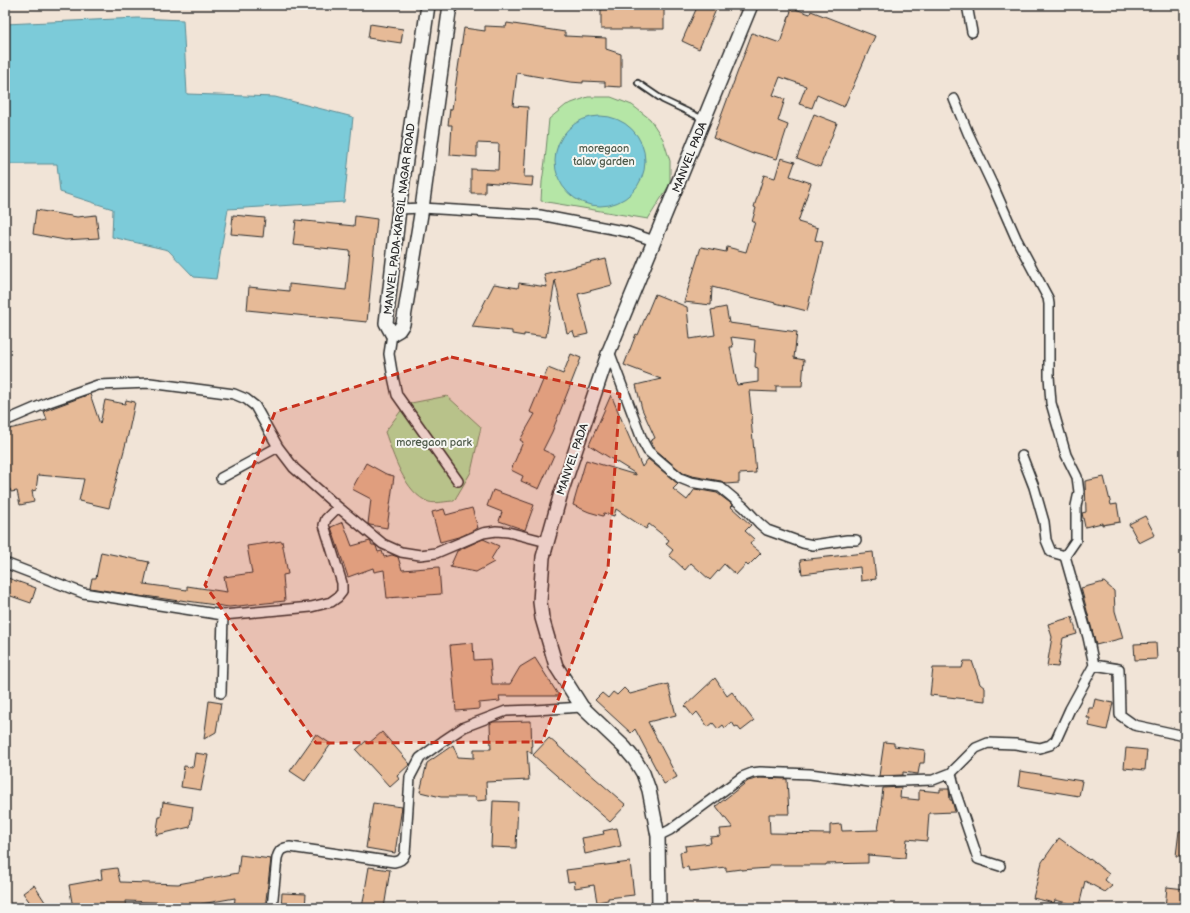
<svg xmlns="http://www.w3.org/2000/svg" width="1190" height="913" font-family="'Balsamiq Sans',sans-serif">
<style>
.green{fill:#b5e6a6;stroke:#708868}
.water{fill:#7ccbd9;stroke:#5c8b93}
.building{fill:#e6ba97;stroke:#2b2b2b;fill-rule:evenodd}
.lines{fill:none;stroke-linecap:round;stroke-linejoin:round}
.lane-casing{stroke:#2b2b2b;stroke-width:8}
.street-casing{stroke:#2b2b2b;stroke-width:12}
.secondary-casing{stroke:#2b2b2b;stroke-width:16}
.lane{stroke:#f6f6f2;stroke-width:4.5}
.street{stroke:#f6f6f2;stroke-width:9}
.secondary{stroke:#f6f6f2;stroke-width:13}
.marked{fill:#c8321e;fill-opacity:0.2;stroke:#c8321e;stroke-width:3;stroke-dasharray:8 5;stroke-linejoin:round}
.labels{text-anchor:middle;stroke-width:4;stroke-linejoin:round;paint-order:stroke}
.park-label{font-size:11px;fill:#4e5a4a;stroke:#f6f6f2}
.street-label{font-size:11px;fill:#2b2b2b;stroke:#f6f6f2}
</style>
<rect width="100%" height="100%" fill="#f1e4d7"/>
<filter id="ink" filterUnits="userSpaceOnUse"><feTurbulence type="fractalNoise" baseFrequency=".025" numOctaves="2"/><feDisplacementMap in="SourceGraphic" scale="8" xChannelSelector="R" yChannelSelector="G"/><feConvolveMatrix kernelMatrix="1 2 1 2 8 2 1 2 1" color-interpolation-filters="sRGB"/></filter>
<g filter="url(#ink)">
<path class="green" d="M 588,97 L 611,97 L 632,105 L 650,119 L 663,139 L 670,161 L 670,184 L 648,219 L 541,201 L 542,182 L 545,161 L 549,119 L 566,105 Z
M 447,396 L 481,427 L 471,472 L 454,501 C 447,501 436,504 429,502 C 405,494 393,454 385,432 L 406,404 Z"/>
<path class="water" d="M 138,18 L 183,20 L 187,94 L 275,97 L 353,117 L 344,202 L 228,209 L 216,279 L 194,277 L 168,250 L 112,237 L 113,209 L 60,192 L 57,164 L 5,164 L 5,24 Z
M555 161a45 45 0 1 1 90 0a45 45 0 1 1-90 0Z"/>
<path class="building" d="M 698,5 L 718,5 L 699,49 L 682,41 Z
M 792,8 L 810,14 L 811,11 L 875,36 L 844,107 L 817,95 L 812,108 L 799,104 L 806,86 L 780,77 L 773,95 L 785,99 L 778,121 L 788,125 L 777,159 L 753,152 L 753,154 L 713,138 L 752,33 L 780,43 Z
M 601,9 L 664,9 L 664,29 L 601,29 Z
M 507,23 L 565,32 L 565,36 L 606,38 L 606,49 L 621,54 L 621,87 L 605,86 L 605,82 L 583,81 L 583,83 L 570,82 L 517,73 L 513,106 L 528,107 L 524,177 L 533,177 L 532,186 L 485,182 L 485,193 L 471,193 L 471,169 L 498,170 L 499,144 L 477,143 L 477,157 L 450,155 L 452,125 L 448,125 L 450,109 L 452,109 L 464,28 L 485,31 L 485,26 L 506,27 Z
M 370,24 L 403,29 L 401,43 L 368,38 Z
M 814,114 L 837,123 L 820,167 L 797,158 Z
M 781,158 L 795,162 L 790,176 L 811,183 L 798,222 L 818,228 L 815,240 L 823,242 L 807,311 L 712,287 L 711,305 L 684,302 L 701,247 L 726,252 L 727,247 L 746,252 L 755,222 L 752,222 L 756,208 L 754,207 L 764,175 L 775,178 Z
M 36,210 L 77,217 L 96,215 L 99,238 L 65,240 L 33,234 Z
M 233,215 L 265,218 L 263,237 L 231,234 Z
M 355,216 L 377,219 L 367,322 L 247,310 L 249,287 L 289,291 L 289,284 L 346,290 L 350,251 L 293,245 L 296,220 L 354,226 Z
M 606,259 L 612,285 L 578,294 L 588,334 L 575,337 L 573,331 L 567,333 L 555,280 L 546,337 L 524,334 L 524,336 L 512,334 L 512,331 L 472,327 L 494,284 L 518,288 L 519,283 L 547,287 L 544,274 Z
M 655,294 L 687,307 L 690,339 L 715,335 L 711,310 L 726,307 L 729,323 L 797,332 L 794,358 L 804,360 L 802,386 L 776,386 L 776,392 L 749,391 L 752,419 L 751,419 L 756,473 L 739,474 L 739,483 L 726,484 L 721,481 L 692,476 L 683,473 L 656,450 L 650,441 L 655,438 L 642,409 L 636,385 L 661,379 L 624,365 L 636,334 L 638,335 ZM 731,337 L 755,340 L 754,352 L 756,353 L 755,367 L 758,368 L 758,382 L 737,385 L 730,347 L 733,347 Z
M 571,354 L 581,358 L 552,432 L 543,450 L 554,455 L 539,489 L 521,481 L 523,476 L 511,470 L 523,442 L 520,440 L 535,414 L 530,412 L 548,368 L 563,374 Z
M 90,394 L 100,424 L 105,400 L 125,404 L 126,400 L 135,402 L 128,435 L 109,508 L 79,501 L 84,479 L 38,475 L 36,490 L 32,491 L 34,502 L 20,505 L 17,491 L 11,492 L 10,489 L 5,491 L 5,430 L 47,420 L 44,411 Z
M 611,395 L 642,467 L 648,459 L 678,484 L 673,489 L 687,500 L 695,489 L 717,493 L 733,505 L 731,507 L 751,525 L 745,531 L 754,539 L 750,544 L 761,553 L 748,566 L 746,564 L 736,575 L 724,564 L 710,580 L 691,563 L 685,570 L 669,555 L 673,550 L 666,544 L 669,540 L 649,524 L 646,529 L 616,509 L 614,516 L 604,513 L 603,516 L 589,512 L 573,505 L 586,460 L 636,475 L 636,474 L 589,445 Z
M 366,463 L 386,474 L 394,476 L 387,528 L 370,525 L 368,524 L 371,499 L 352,489 Z
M 1104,477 L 1111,505 L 1117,504 L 1120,522 L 1102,525 L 1102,523 L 1085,527 L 1082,513 L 1086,512 L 1085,481 Z
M 493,490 L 534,505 L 525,530 L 499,521 L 502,512 L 487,506 Z
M 472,508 L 478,528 L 462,536 L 440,542 L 432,512 L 444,509 L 446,515 Z
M 1145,516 L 1155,535 L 1139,543 L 1129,524 Z
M 343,522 L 352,546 L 370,541 L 372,545 L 374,545 L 376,546 L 378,552 L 382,551 L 384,557 L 392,555 L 398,557 L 402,570 L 439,567 L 441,594 L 387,598 L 384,570 L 374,572 L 373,568 L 348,577 L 331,527 Z
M 483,539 L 499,546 L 491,559 L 494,562 L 476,572 L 450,567 L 457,551 Z
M 282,541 L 288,574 L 283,575 L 285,601 L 229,607 L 180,600 L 179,601 L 145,596 L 145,597 L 90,588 L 92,578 L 96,578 L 101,552 L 149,562 L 144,584 L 187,590 L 187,586 L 227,592 L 224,577 L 252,573 L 247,546 Z
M 873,552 L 876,579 L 861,581 L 860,567 L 802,574 L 800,560 Z
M 5,577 L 36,588 L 31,603 L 5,594 Z
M 1104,582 L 1114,591 L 1115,611 L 1123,638 L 1096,645 L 1081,588 Z
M 1072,617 L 1077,634 L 1063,638 L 1058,667 L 1047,666 L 1052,637 L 1048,624 Z
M 473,643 L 474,660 L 490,659 L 492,684 L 510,684 L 520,667 L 535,658 L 559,696 L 499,696 L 500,701 L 479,703 L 479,709 L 456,711 L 450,645 Z
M 1156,643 L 1157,659 L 1135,660 L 1134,644 Z
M 964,661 L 972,661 L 980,684 L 985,688 L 985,701 L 930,695 L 933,668 L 962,668 Z
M 715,678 L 727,696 L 732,692 L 754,721 L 741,731 L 737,726 L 735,727 L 732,722 L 725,728 L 723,725 L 718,729 L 713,723 L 708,727 L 697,712 L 693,716 L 685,706 Z
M 668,684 L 676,715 L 648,722 L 677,777 L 664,784 L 635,729 L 631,733 L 595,700 L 602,693 L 608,698 L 613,692 L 617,695 L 624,688 L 630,694 Z
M 1095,699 L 1113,703 L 1107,730 L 1089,726 L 1090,718 L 1087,718 L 1089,708 L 1093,708 Z
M 209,701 L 221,703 L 216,732 L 204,739 Z
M 531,721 L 532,754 L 527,750 L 529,780 L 486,782 L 487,800 L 476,801 L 476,797 L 441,797 L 420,792 L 427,763 L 453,745 L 458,757 L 474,758 L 474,749 L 491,749 L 490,724 L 493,722 Z
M 382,732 L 410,764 L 397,776 L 399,779 L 390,787 L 356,750 L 366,741 L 368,744 Z
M 316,734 L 331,744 L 305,781 L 290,771 Z
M 549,738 L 626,805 L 610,822 L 533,755 Z
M 884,742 L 894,743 L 894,746 L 925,750 L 924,763 L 920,763 L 918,774 L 903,772 L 903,775 L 879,776 Z
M 1126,748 L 1147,750 L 1145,770 L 1124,768 Z
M 195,753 L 208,755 L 201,790 L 181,787 L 184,766 L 193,767 Z
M 1020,771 L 1082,781 L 1079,796 L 1018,786 Z
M 760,778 L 787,779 L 789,814 L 769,814 L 770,833 L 830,834 L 830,825 L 841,824 L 842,831 L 878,830 L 882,805 L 881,805 L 883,788 L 901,787 L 900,798 L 919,800 L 919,790 L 940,792 L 940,789 L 949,789 L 950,800 L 952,800 L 955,812 L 929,813 L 927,841 L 907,839 L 905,858 L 868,855 L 868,863 L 826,864 L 826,865 L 769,865 L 769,868 L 741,870 L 741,869 L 726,871 L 726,867 L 689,871 L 688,867 L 682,868 L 680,852 L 686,851 L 685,846 L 711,843 L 710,837 L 721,836 L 720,829 L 733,828 L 716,806 L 748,781 Z
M 493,801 L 518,802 L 516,848 L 491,847 Z
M 163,802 L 193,807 L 190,827 L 156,835 L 159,817 L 161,817 Z
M 373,803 L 402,807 L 395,853 L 366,848 Z
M 617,828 L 621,846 L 585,854 L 582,838 L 604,834 L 603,831 Z
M 1179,831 L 1185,831 L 1185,856 L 1176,856 Z
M 1059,838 L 1089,860 L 1090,859 L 1109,874 L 1105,880 L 1112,886 L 1105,892 L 1085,881 L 1079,906 L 1055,900 L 1054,903 L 1033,898 L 1042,862 Z
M 240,855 L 271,859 L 265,908 L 234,908 L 235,898 L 201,904 L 201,908 L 182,908 L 182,903 L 125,901 L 126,908 L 73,908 L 69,885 L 102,879 L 101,870 L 117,868 L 120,882 L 178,884 L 238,873 Z
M 630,862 L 634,895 L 608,898 L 608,900 L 597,902 L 594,885 L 575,888 L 574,881 L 568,882 L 566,870 Z
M 369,867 L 390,870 L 384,908 L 362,908 Z
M 34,885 L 49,908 L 34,908 L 23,893 Z
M 1167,887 L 1185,889 L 1185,908 L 1165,908 Z
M 282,893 L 306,894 L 305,908 L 281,908 Z"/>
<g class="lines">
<defs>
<path id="lane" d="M 638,83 L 663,100 L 703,119"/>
<path id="street" d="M 967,5 L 972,32
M 954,99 L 968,133 L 994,188 L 1016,238 L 1048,298 L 1049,304 L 1049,376 L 1051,403 L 1066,455 L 1077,477 L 1079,492 L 1076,506 L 1076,540 L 1065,556
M 399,209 L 422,208 L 540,215 L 628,232 L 654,241
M 392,334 L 389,354 L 392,372 L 397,395 L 458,481
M 609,351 L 643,442 L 648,451 L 680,478 L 690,482 L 720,487 L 744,507 L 759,523 L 767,530 L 803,543 L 813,545 L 847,540 L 856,540
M 5,421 L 49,402 L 98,385 L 150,383 L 234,394 L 246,399 L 255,406 L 278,447 L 294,468 L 338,507
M 221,478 L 278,447
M 5,563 L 83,593 L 223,615 L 311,607 L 331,602 L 338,597 L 342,592 L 342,583 L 324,525 L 326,519 L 338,507 L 383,544 L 401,552 L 420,555 L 436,553 L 483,533 L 496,531 L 508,532 L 547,542
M 1094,665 L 1119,669 L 1120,715 L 1134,725 L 1185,736
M 221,693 L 223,615
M 951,773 L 956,794 L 978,859 L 1000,866
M 658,836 L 670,830 L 742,777 L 752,773 L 760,772 L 810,774 L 870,782 L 933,780 L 951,773 L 976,748 L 988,743 L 1015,744 L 1040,748 L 1050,745 L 1056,740 L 1070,709 L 1094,665 L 1088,637 L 1065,556 L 1051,552 L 1046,540 L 1044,522 L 1034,487 L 1022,456
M 272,908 L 277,858 C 279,850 282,848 290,847 L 394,862 C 400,861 402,860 405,854 L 410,777 L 420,758 L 443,741 L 464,727 L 506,711 L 535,710 L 582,707"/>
<path id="secondary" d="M 428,5 L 399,209 L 386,323 L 392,334 L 399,330 L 403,324 L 422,208 L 450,5
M 659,908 L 658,836 L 649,790 L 643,773 L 635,760 L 624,747 L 582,707 L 556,666 L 542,618 L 540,602 L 543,557 L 561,493 L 609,351 L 751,5"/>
</defs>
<use href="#lane" class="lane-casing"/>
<use href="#street" class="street-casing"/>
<use href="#secondary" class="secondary-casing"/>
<use href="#lane" class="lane"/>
<use href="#street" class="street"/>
<use href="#secondary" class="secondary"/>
</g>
</g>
<path class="marked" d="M 451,357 L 620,394 L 608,568 L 542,742 L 316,743 L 205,585 L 275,412 Z"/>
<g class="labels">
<g class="park-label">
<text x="604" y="152">moregaon<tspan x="604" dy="13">talav garden</tspan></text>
<text x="434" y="446">moregaon park</text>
</g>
<g class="street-label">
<text transform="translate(689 157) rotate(-68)" y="4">MANVEL PADA</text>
<text transform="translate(399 219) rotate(-83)" y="4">MANVEL PADA-KARGIL NAGAR ROAD</text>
<text transform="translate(572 459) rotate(-71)" y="4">MANVEL PADA</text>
</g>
</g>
<rect width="1190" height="913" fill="none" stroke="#f6f6f2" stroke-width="20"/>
<rect x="10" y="10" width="1170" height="893" fill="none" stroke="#2b2b2b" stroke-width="1.5" filter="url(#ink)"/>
</svg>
